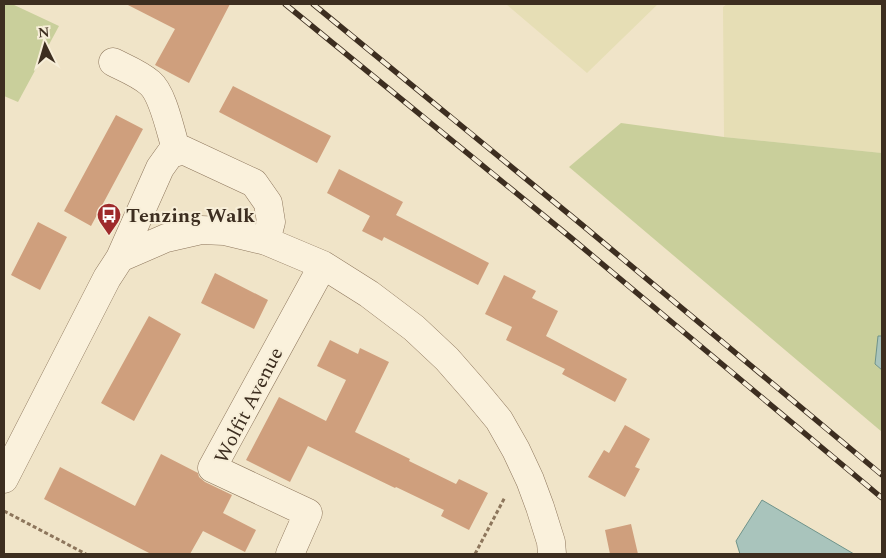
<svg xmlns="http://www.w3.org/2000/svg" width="886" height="558" font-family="Spectral,serif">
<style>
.farmland{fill:#e6deb5}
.green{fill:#c9cf9b}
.water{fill:#a9c4bc;stroke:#6f938a}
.building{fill:#cf9f7d}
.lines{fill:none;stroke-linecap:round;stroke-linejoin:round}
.minor-casing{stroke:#8d765c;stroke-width:29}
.path{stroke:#8d765c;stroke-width:3;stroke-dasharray:4 2.5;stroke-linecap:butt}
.minor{stroke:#faf1dc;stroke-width:28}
.rail-casing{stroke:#3d2e20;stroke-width:5.5}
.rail{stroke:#f7eed8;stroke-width:4;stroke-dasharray:11;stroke-linecap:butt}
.labels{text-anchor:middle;stroke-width:4;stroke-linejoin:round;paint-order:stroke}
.poi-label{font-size:20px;font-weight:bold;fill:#3d2e20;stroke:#f7eed8;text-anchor:start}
.street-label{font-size:20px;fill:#3d2e20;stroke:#f7eed8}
</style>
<rect width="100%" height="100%" fill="#f0e4c8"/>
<path class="farmland" d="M 506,4 L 658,4 L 587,73 Z
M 727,4 L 882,4 L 882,153 L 724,137 L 723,7 Z"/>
<path class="green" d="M 4,4 L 12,4 L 59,26 L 18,102 L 4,96 Z
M 621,123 L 724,137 L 882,153 L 882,336 L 879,336 L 875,364 L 882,370 L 882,432 L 569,167 Z"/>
<path class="water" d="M 878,336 L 882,336 L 882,370 L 875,364 Z
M 762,500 L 854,554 L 740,554 L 736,541 Z"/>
<path class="building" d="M 126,4 L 230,4 L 189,83 L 155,65 L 175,29 Z
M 233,86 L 331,136 L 317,163 L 219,112 Z
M 116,115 L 143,129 L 91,226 L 64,211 Z
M 339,169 L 403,202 L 396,215 L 489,263 L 478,285 L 384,237 L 382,241 L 362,231 L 370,216 L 327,193 Z
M 38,222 L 67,237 L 40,290 L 11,275 Z
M 215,273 L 268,300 L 254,329 L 201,303 Z
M 504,275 L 536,291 L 532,298 L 558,311 L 546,336 L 627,379 L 615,402 L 562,374 L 565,369 L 506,340 L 512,327 L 485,314 Z
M 149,316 L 181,334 L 134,421 L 101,403 Z
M 330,340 L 358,354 L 360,348 L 389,362 L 355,432 L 410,459 L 409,461 L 456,484 L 459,479 L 488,493 L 469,530 L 441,516 L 444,510 L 396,487 L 395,488 L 308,446 L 290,482 L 246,460 L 279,397 L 326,421 L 346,380 L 317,366 Z
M 625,425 L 650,439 L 635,467 L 640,469 L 625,497 L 588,477 L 604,450 L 609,453 Z
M 161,454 L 198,473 L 199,477 L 205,482 L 232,495 L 223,513 L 256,530 L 245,552 L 203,531 L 190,554 L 151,554 L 44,499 L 60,467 L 135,506 Z
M 631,524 L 638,554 L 610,554 L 605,530 Z"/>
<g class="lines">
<defs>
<path id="minor" d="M 113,62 C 125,68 140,74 150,83 C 164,95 171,135 177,152
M 120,258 L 160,168 L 170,154 L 183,150 L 254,183 L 268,203 L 271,222 L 266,241
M 4,479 L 107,278 L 120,258 L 166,238 L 201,230 L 224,231 L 266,241 L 323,265 L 369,294 L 414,328 L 447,359 L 475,391 L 499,420 L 516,450 L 530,480 L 540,507 L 551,542 L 552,554
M 290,554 L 308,513 L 212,468 L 323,265"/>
</defs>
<use href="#minor" class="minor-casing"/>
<path class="path" d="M 4,511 L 86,554
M 475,554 L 505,497"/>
<use href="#minor" class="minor"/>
<defs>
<path id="rail" d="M 285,4 L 570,237 L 882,498
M 313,4 L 581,224 L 882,475"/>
</defs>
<use href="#rail" class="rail-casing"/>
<use href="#rail" class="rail"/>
</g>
<defs>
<symbol id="bus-pin" viewBox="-11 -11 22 30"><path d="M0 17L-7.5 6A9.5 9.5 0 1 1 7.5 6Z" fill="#9e2a2b" stroke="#f7eed8"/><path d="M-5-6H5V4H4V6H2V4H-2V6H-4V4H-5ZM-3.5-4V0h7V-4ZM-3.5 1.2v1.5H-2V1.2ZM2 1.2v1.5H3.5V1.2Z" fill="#fff"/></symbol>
</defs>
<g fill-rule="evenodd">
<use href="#bus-pin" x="95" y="201" width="28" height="38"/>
</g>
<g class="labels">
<g class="poi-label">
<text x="126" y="222">Tenzing Walk</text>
</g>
<g class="street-label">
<text transform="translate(248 405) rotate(-63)" y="7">Wolfit Avenue</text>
</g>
</g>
<rect width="886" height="558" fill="none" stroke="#3d2e20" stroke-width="10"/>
<g transform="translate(45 45) rotate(355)" stroke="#f7eed8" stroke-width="4" paint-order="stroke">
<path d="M0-4L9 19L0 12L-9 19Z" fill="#3d2e20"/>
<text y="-8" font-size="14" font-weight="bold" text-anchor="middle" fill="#3d2e20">N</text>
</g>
</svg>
